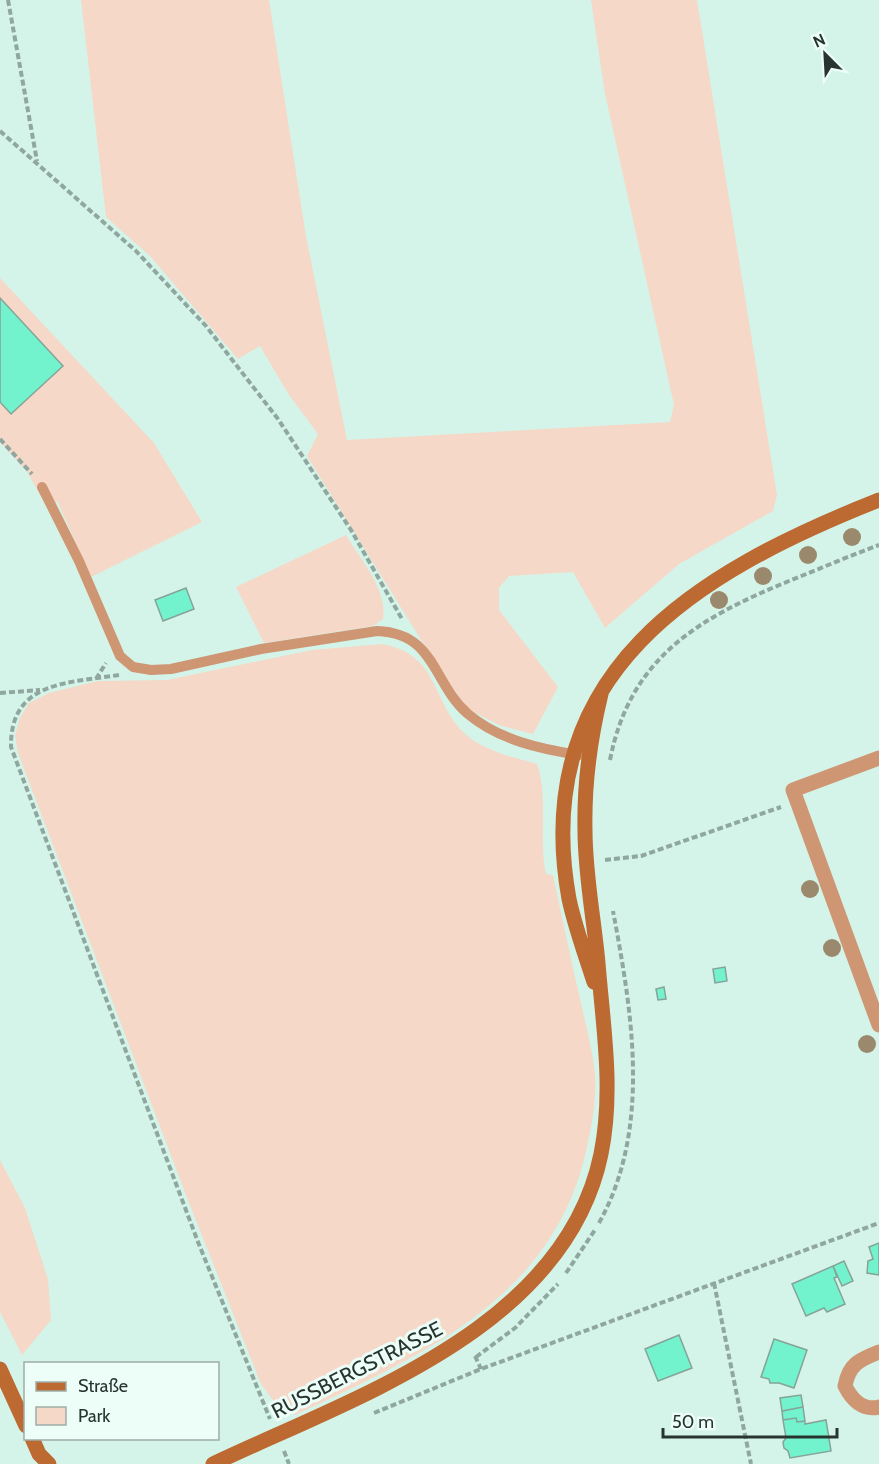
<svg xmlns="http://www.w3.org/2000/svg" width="879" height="1464" font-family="Cabin,sans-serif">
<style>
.green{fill:#f5d8c7}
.building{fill:#72f2cd;stroke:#86a398;stroke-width:1.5}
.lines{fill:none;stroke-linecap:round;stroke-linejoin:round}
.path{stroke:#8fa79e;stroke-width:4;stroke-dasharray:6 3;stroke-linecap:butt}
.lane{stroke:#cf9674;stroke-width:10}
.street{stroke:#cf9674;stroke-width:15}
.secondary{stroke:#bc6932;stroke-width:15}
.tree{fill:#9a896d}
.labels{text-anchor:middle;stroke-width:6;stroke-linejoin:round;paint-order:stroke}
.street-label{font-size:21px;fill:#283430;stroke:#ecfef7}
</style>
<rect width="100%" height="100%" fill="#d5f4e9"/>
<path class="green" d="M 81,0 L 269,0 L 306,236 L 347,440 L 670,422 L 674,405 L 605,94 L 591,0 L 697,0 L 777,495 L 773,511 L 679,564 L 605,628 L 573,572 L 509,576 L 499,588 L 499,610 L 558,687 L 533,734 L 499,725 L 470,710 L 449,685 L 307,456 L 318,434 L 289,395 L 260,346 L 238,359 L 150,256 L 106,217 Z
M 0,278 L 154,443 L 202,522 L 91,577 L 57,501 L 47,507 L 27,472 L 0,442 Z
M 346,535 C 360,559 388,590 383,619 L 373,626 L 264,643 L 236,587 Z
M 382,644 C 434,654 430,688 456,724 C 474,749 509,756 537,764 C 549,798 538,838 546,874 L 553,875 C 562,918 571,960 581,1003 C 586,1026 593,1051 595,1075 C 597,1102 591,1129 585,1156 C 549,1302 419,1356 295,1415 L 277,1406 L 261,1384 L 191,1208 L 32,790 L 18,753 L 15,735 L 20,718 L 29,703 L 49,693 L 98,681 L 167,680 L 312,650 Z
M 0,1160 L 25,1208 L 48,1279 L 51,1320 L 22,1355 L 0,1312 Z"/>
<path class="building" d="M 0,298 L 63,366 L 11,414 L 0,402 Z
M 186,588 L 194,609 L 163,621 L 155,600 Z
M 725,967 L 727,981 L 715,983 L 713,969 Z
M 664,987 L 666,999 L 658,1000 L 656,989 Z
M 879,1243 L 879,1275 L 867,1273 L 868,1261 L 873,1259 L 869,1247 Z
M 844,1261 L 853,1281 L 842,1286 L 833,1266 Z
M 833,1266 L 837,1277 L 834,1278 L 845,1304 L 827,1312 L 824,1308 L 806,1316 L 792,1284 Z
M 679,1335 L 692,1368 L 658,1381 L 645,1349 Z
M 774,1339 L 807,1350 L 794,1388 L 779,1383 L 770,1383 L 769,1379 L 761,1377 Z
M 801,1395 L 803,1407 L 782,1411 L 780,1398 Z
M 803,1407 L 805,1421 L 797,1422 L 796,1418 L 783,1420 L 782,1411 Z
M 796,1418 L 797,1422 L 805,1421 L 805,1424 L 826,1420 L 831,1451 L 790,1458 L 788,1451 L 784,1448 L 783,1442 L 786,1438 L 783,1420 Z"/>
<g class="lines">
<path class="path" d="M 8,0 L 37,161
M 0,131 L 136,251 L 206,326 L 278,419 L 351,530 L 402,619
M 0,439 L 32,474
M 119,675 C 68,683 10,681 11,747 L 198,1242 L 270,1419
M 96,679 L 106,663
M 0,693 L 40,690
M 610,760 C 630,657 699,618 789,581 C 819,569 849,556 879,545
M 605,860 L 641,856 L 781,807
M 599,1223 C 652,1128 632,1012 613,911
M 566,1273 L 595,1230
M 714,1283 L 751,1464
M 475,1356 L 481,1369
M 476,1357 L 515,1328 L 558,1284
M 374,1413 L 481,1369 L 879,1223
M 284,1451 L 289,1464"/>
<path class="lane" d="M 42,487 L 79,561 L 120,656 L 133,667 L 151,670 L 171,669 L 261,649 L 377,631 C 436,633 432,683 468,714 C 499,740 540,749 579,755"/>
<path class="street" d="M 879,758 L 793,790 L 879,1025
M 879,1352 C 859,1360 849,1364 845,1386 C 852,1400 863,1411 879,1407"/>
<path class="secondary" d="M 594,982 C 585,954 575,927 569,899 C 528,672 697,572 879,500
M 0,1369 L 26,1426
M 32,1438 L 39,1454 L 49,1464
M 213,1464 C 354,1397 565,1329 601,1154 C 614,1090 603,1026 598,963 C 594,919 585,875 585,830 C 584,784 590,739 601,694"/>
</g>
<g class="tree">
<circle cx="852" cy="537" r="9"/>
<circle cx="808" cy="555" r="9"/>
<circle cx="763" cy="576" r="9"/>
<circle cx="719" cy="600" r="9"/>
<circle cx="810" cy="889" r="9"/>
<circle cx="832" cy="948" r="9"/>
<circle cx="867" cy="1044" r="9"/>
</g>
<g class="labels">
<g class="street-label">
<text transform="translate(357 1370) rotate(-27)" y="7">RUSSBERGSTRASSE</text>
</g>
</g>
<rect x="24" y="1362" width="195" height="78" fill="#ecfef7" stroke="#9eada7" stroke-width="1.5"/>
<rect x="36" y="1382" width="30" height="9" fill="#bc6932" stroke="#9eada7" stroke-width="1.5"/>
<text x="78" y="1392" font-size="18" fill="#283430">Straße</text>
<rect x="36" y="1407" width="30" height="18" fill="#f5d8c7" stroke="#9eada7" stroke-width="1.5"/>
<text x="78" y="1422" font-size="18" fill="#283430">Park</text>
<g transform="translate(825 54) rotate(336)" stroke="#ecfef7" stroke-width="4.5" paint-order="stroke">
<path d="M0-4.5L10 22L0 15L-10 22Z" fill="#283430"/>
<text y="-9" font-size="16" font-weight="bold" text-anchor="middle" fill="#283430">N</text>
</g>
<path d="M663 1428v9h174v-9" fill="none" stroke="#283430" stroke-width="3"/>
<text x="672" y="1428" font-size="18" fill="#283430" stroke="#ecfef7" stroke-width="4.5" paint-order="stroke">50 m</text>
</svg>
